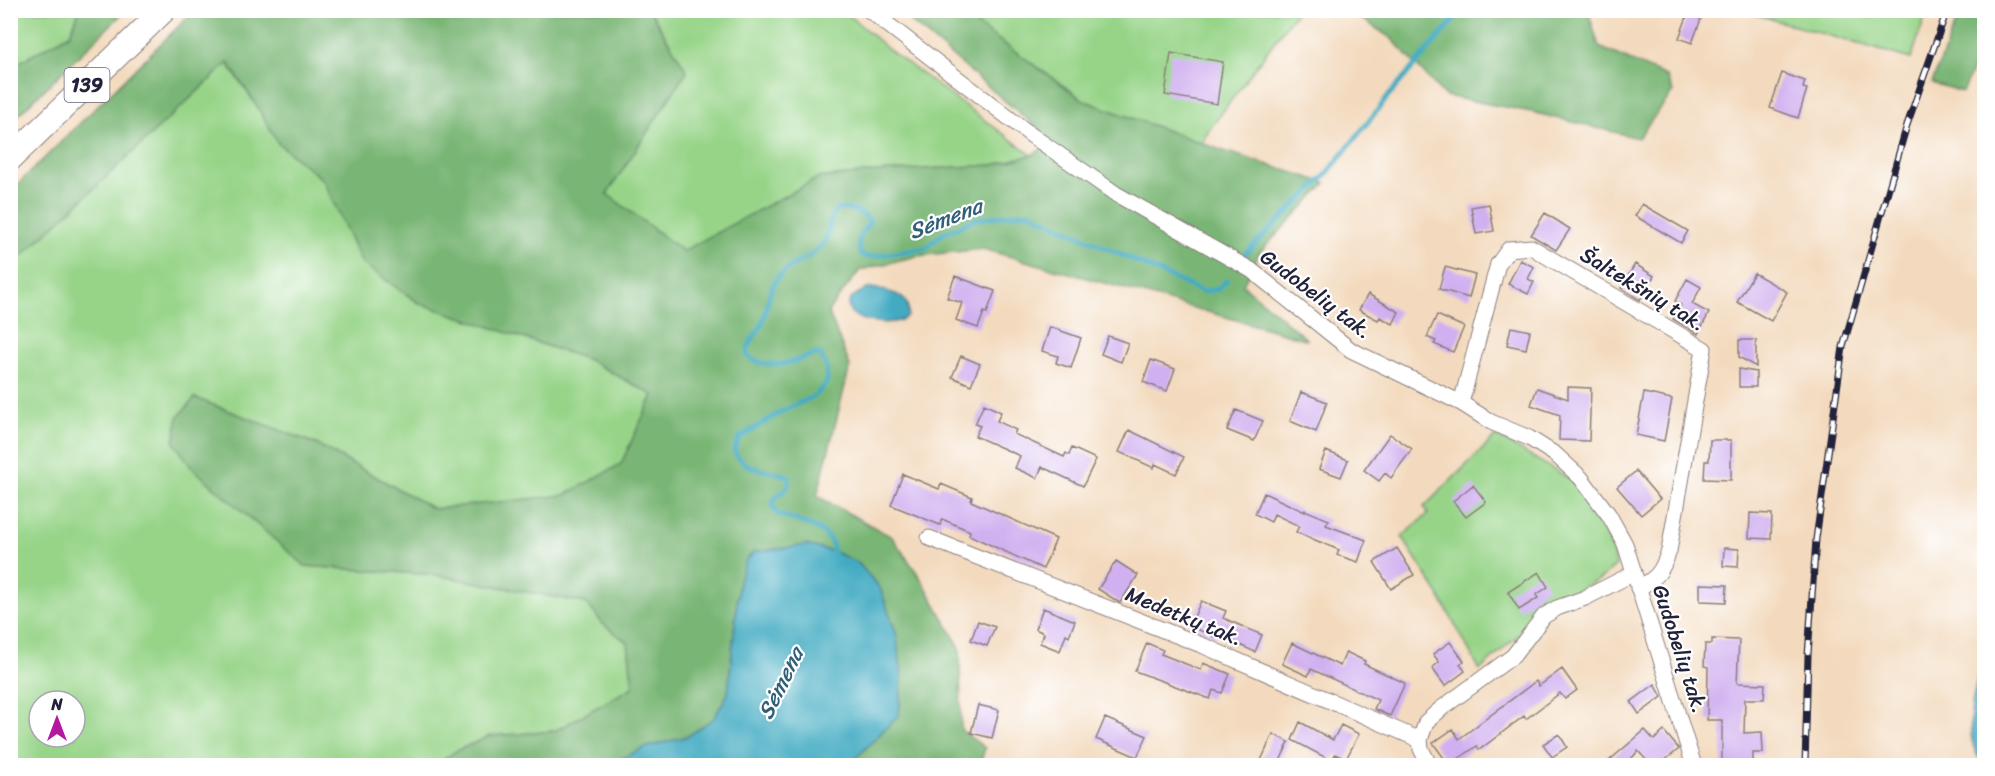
<svg xmlns="http://www.w3.org/2000/svg" width="1995" height="776" font-family="Sriracha,sans-serif">
<style>
.green{fill:#97d488;stroke:#5c7b62;stroke-width:1.5;fill-rule:evenodd}
.forest{fill:#79b674;stroke:#4e6c58;stroke-width:1.5}
.water{fill:#42abc2;stroke:#32667e;stroke-width:1.5}
.lines{fill:none;stroke-linecap:round;stroke-linejoin:round}
.stream{stroke:#42abc2;stroke-width:5}
.building{fill:#d0b0f0}
.street-casing{stroke:#8a7e7c;stroke-width:17}
.primary-casing{stroke:#8a7e7c;stroke-width:26}
.street{stroke:#fff;stroke-width:15}
.primary{stroke:#fff;stroke-width:24}
.rail-casing{stroke:#22223b;stroke-width:7}
.rail{stroke:#fff;stroke-width:4.5;stroke-dasharray:14;stroke-linecap:butt}
.labels{text-anchor:middle;stroke-width:4.5;stroke-linejoin:round;paint-order:stroke}
.shield{fill:#fff;stroke:#646476;stroke-width:1.5}
.shield-label{font-size:20px;font-weight:bold;fill:#22223b}
.street-label{font-size:21px;fill:#22223b;stroke:#fff}
.water-label{font-size:22px;font-style:italic;fill:#306078;stroke:#fff}
</style>
<rect width="100%" height="100%" fill="#fff"/>
<filter id="ink" filterUnits="userSpaceOnUse"><feTurbulence type="fractalNoise" baseFrequency=".0167" numOctaves="2"/><feDisplacementMap in="SourceGraphic" scale="12" xChannelSelector="R" yChannelSelector="G"/><feConvolveMatrix kernelMatrix="1 2 1 2 8 2 1 2 1" color-interpolation-filters="sRGB"/></filter>
<filter id="wash" filterUnits="userSpaceOnUse"><feTurbulence type="fractalNoise" baseFrequency=".008" numOctaves="4" result="noise"/><feDisplacementMap in="SourceGraphic" scale="24" xChannelSelector="R" yChannelSelector="G"/><feGaussianBlur stdDeviation="1.35" result="paint"/><feColorMatrix in="noise" values="0 0 0 0 0 0 0 0 0 0 0 0 0 0 0 0 0 1.4 0 .05"/><feComposite in="paint" operator="in"/></filter>
<g filter="url(#wash)">
<rect width="100%" height="100%" fill="#f3dabe"/>
<path class="green" d="M 11,11 L 79,11 L 70,34 L 11,67 Z
M 650,11 L 844,11 L 888,49 L 1032,155 L 993,165 L 876,172 L 818,178 L 683,252 L 607,194 L 686,71 Z
M 958,11 L 1297,11 L 1207,133 L 1202,144 L 1085,101 Z
M 1743,11 L 1927,11 L 1911,59 Z
M 227,63 L 257,106 L 278,143 L 323,180 L 362,263 L 419,303 L 589,360 L 653,395 L 621,464 L 564,496 L 434,509 L 316,444 L 195,398 L 305,566 L 436,575 L 587,603 L 603,624 L 628,643 L 633,687 L 555,731 L 490,736 L 456,751 L 436,765 L 11,766 L 11,266 ZM 39,701 L 75,701 L 75,737 L 39,737 Z
M 1496,436 L 1572,480 L 1610,542 L 1616,565 L 1600,579 L 1556,601 L 1480,670 L 1437,592 L 1402,537 L 1428,514 L 1424,507 Z"/>
<path class="forest" d="M 370,10 L 375,12 L 385,10 L 650,11 L 687,71 L 607,194 L 683,251 L 818,178 L 876,172 L 993,165 L 1032,155 L 1054,142 L 898,11 L 958,11 L 1085,101 L 1224,151 L 1326,183 L 1260,252 L 1243,285 L 1308,340 L 983,249 L 917,256 L 860,270 L 828,311 L 850,366 L 817,496 L 892,537 L 922,580 L 960,648 L 961,730 L 985,748 L 980,765 L 849,765 L 899,715 L 902,676 L 896,633 L 880,588 L 857,562 L 834,552 L 806,545 L 746,560 L 739,581 L 728,694 L 714,718 L 688,736 L 644,748 L 609,765 L 436,765 L 456,751 L 490,736 L 555,731 L 633,687 L 628,643 L 603,624 L 586,603 L 436,575 L 305,566 L 191,467 L 174,442 L 178,417 L 195,398 L 316,444 L 434,509 L 565,495 L 621,464 L 653,395 L 589,360 L 419,303 L 362,263 L 323,180 L 278,143 L 257,106 L 228,63 L 11,266 L 11,191 L 194,11 Z
M 79,11 L 125,11 L 11,122 L 11,67 L 70,34 Z
M 1350,11 L 1586,11 L 1590,17 L 1599,47 L 1666,76 L 1673,92 L 1638,138 L 1532,112 L 1445,96 L 1391,38 Z
M 1960,11 L 1984,11 L 1984,42 L 1963,92 L 1932,83 Z"/>
<path class="water" d="M 872,288 C 890,292 911,293 908,316 C 897,326 866,324 854,315 C 838,303 860,290 872,288 Z
M 806,545 L 834,552 L 857,562 L 880,588 L 896,633 L 902,676 L 899,715 L 849,765 L 609,765 L 644,748 L 688,736 L 714,718 L 728,694 L 739,581 L 746,560 L 754,552 Z
M 1984,655 L 1984,764 C 1959,739 1975,686 1984,655 Z"/>
<g class="lines">
<path class="stream" d="M 1244,255 L 1326,175 L 1395,88 L 1453,21 L 1458,10
M 833,557 C 838,528 797,522 777,514 L 773,506 L 774,499 L 787,488 L 790,477 C 770,468 746,474 734,451 L 739,438 L 781,412 L 816,395 L 827,382 L 826,365 L 820,354 C 809,354 801,360 791,362 C 777,366 758,365 747,356 C 747,342 754,339 760,328 C 769,310 766,287 782,273 C 795,261 813,258 823,244 C 830,235 828,221 835,210 C 850,207 859,210 870,221 C 863,232 854,242 861,254 L 868,257 L 926,248 L 942,234 L 976,219 L 1028,212 L 1203,292 L 1218,289 L 1227,280"/>
</g>
<g id="blocks">
<path class="building" d="M 1688,14 L 1701,19 L 1692,43 L 1679,38 Z
M 1171,53 L 1223,62 L 1217,104 L 1165,95 Z
M 1782,73 L 1805,81 L 1803,88 L 1807,89 L 1798,118 L 1770,108 Z
M 1489,204 L 1494,231 L 1476,234 L 1471,207 Z
M 1642,204 L 1688,231 L 1681,243 L 1635,216 Z
M 1545,213 L 1570,229 L 1556,250 L 1531,235 Z
M 1520,260 L 1534,267 L 1528,279 L 1534,282 L 1528,294 L 1508,284 Z
M 1635,264 L 1654,276 L 1640,300 L 1621,288 Z
M 1445,267 L 1475,275 L 1469,298 L 1439,289 Z
M 1754,273 L 1787,292 L 1771,321 L 1737,302 Z
M 955,276 L 995,291 L 987,313 L 984,312 L 978,328 L 956,320 L 962,303 L 947,298 Z
M 1687,279 L 1701,287 L 1692,304 L 1709,313 L 1698,334 L 1673,319 L 1681,305 L 1675,301 Z
M 1368,294 L 1399,312 L 1393,324 L 1380,317 L 1378,320 L 1359,310 Z
M 1437,315 L 1464,327 L 1453,352 L 1434,344 L 1436,341 L 1427,337 Z
M 1050,327 L 1081,338 L 1071,368 L 1056,363 L 1058,356 L 1042,351 Z
M 1511,327 L 1530,331 L 1526,349 L 1507,345 Z
M 1108,336 L 1128,343 L 1121,362 L 1101,354 Z
M 1739,340 L 1756,340 L 1756,367 L 1739,357 Z
M 961,356 L 980,364 L 971,385 L 952,377 Z
M 1151,360 L 1175,369 L 1167,391 L 1143,382 Z
M 1739,369 L 1756,372 L 1756,387 L 1739,387 Z
M 1568,387 L 1591,388 L 1589,441 L 1559,440 L 1560,415 L 1531,405 L 1537,388 L 1568,399 Z
M 1301,392 L 1327,402 L 1316,432 L 1290,421 Z
M 1644,393 L 1672,399 L 1664,441 L 1636,435 Z
M 984,404 L 1001,412 L 997,421 L 1016,430 L 1014,434 L 1064,457 L 1066,453 L 1069,455 L 1072,448 L 1096,459 L 1083,486 L 1042,467 L 1037,478 L 1015,468 L 1020,456 L 975,436 L 980,426 L 975,424 Z
M 1236,410 L 1263,421 L 1254,441 L 1227,430 Z
M 1129,430 L 1184,457 L 1176,474 L 1155,464 L 1154,468 L 1119,452 Z
M 1390,434 L 1412,449 L 1391,478 L 1385,473 L 1379,481 L 1364,470 Z
M 1710,440 L 1731,440 L 1731,480 L 1704,479 L 1705,461 L 1709,461 Z
M 1326,451 L 1348,460 L 1341,477 L 1319,469 Z
M 1636,471 L 1660,499 L 1641,515 L 1617,487 Z
M 903,474 L 939,489 L 941,484 L 972,497 L 971,501 L 1056,539 L 1043,569 L 969,535 L 970,531 L 942,519 L 940,525 L 891,505 Z
M 1473,485 L 1486,502 L 1466,517 L 1453,501 Z
M 1264,493 L 1305,512 L 1305,510 L 1329,520 L 1326,525 L 1366,540 L 1358,562 L 1337,555 L 1339,550 L 1296,532 L 1299,526 L 1274,514 L 1271,522 L 1255,514 Z
M 1750,513 L 1772,514 L 1771,539 L 1749,538 Z
M 1397,548 L 1414,575 L 1391,589 L 1374,562 Z
M 1724,548 L 1739,549 L 1738,567 L 1723,566 Z
M 1116,561 L 1138,575 L 1120,603 L 1098,589 Z
M 1539,572 L 1548,587 L 1536,595 L 1538,598 L 1519,610 L 1508,592 Z
M 1700,584 L 1727,585 L 1726,602 L 1700,601 Z
M 1201,601 L 1226,611 L 1223,618 L 1262,635 L 1255,652 L 1216,634 L 1215,637 L 1190,626 Z
M 1043,608 L 1075,621 L 1069,636 L 1066,634 L 1060,651 L 1040,643 L 1044,633 L 1035,629 Z
M 978,621 L 995,627 L 987,646 L 971,640 Z
M 1712,639 L 1739,640 L 1737,683 L 1765,684 L 1764,699 L 1745,699 L 1744,733 L 1762,732 L 1763,753 L 1753,753 L 1753,765 L 1722,765 L 1722,720 L 1707,720 L 1708,667 L 1704,666 L 1705,644 L 1712,644 Z
M 1450,642 L 1464,661 L 1460,664 L 1465,671 L 1445,686 L 1432,668 L 1439,662 L 1433,654 Z
M 1147,643 L 1163,650 L 1161,654 L 1201,670 L 1203,663 L 1230,674 L 1222,693 L 1213,690 L 1210,699 L 1135,671 Z
M 1292,643 L 1340,666 L 1346,652 L 1365,661 L 1364,664 L 1405,683 L 1390,716 L 1374,709 L 1378,700 L 1311,669 L 1308,676 L 1282,664 Z
M 1562,669 L 1577,690 L 1565,699 L 1560,693 L 1526,719 L 1524,716 L 1479,750 L 1477,746 L 1449,765 L 1433,743 L 1453,729 L 1459,739 L 1536,681 L 1539,686 Z
M 1655,684 L 1662,697 L 1639,714 L 1631,702 Z
M 978,705 L 999,710 L 992,738 L 971,733 Z
M 1105,718 L 1147,736 L 1137,757 L 1096,739 Z
M 1300,722 L 1333,740 L 1341,725 L 1359,734 L 1346,759 L 1335,754 L 1332,761 L 1292,740 Z
M 1645,730 L 1654,740 L 1664,731 L 1679,749 L 1659,765 L 1651,765 L 1638,751 L 1626,765 L 1604,765 Z
M 1273,734 L 1289,742 L 1278,765 L 1259,765 Z
M 1559,734 L 1567,747 L 1552,757 L 1543,744 Z"/>
</g>
</g>
<g filter="url(#ink)">
<use href="#blocks" fill-opacity="0" stroke="#8a7e7c" stroke-width="1.5"/>
<g class="lines">
<defs>
<path id="street" d="M 869,10 L 1031,135 L 1116,194 L 1251,270 L 1351,350 L 1461,403 L 1491,422 L 1529,438 L 1556,455 L 1581,478 L 1609,515 L 1625,544 L 1694,766
M 1461,403 L 1498,264 L 1509,249 L 1531,247 L 1704,349 L 1669,551 C 1662,571 1658,578 1638,588
M 929,538 L 1204,646 L 1420,740
M 1430,766 L 1421,749 L 1420,740 L 1426,722 L 1442,708 L 1513,656 L 1544,616 L 1557,608 L 1585,598 L 1634,573"/>
<path id="primary" d="M 10,159 L 164,10"/>
</defs>
<use href="#street" class="street-casing"/>
<use href="#primary" class="primary-casing"/>
<use href="#street" class="street"/>
<use href="#primary" class="primary"/>
<defs>
<path id="rail" d="M 1805,766 L 1808,655 L 1816,539 L 1843,347 L 1907,125 L 1947,10"/>
</defs>
<use href="#rail" class="rail-casing"/>
<use href="#rail" class="rail"/>
</g>
</g>
<g class="labels">
<rect class="shield" x="64.5" y="68" width="45" height="34" rx="4.5"/>
<g class="shield-label">
<text x="87" y="92">139</text>
</g>
<g class="street-label">
<text transform="translate(1643 289) rotate(31)" y="7">Šaltekšnių tak.</text>
<text transform="translate(1316 294) rotate(37)" y="7">Gudobelių tak.</text>
<text transform="translate(1184 616) rotate(22)" y="7">Medetkų tak.</text>
<text transform="translate(1680 649) rotate(72)" y="7">Gudobelių tak.</text>
</g>
<g class="water-label">
<text transform="translate(945 218) rotate(-21)" y="8">Sėmena</text>
<text transform="translate(780 683) rotate(-64)" y="8">Sėmena</text>
</g>
</g>
<rect width="1995" height="776" fill="none" stroke="#fff" stroke-width="36"/>
<g transform="translate(57 719)"><circle r="28" fill="#ffffff" stroke="#a7a7b1" stroke-width="1.5"/>
<path d="M0-4.5L10 22L0 15L-10 22Z" fill="#b5179e"/>
<text y="-9" font-size="16" font-weight="bold" text-anchor="middle" fill="#22223b">N</text>
</g>
</svg>
